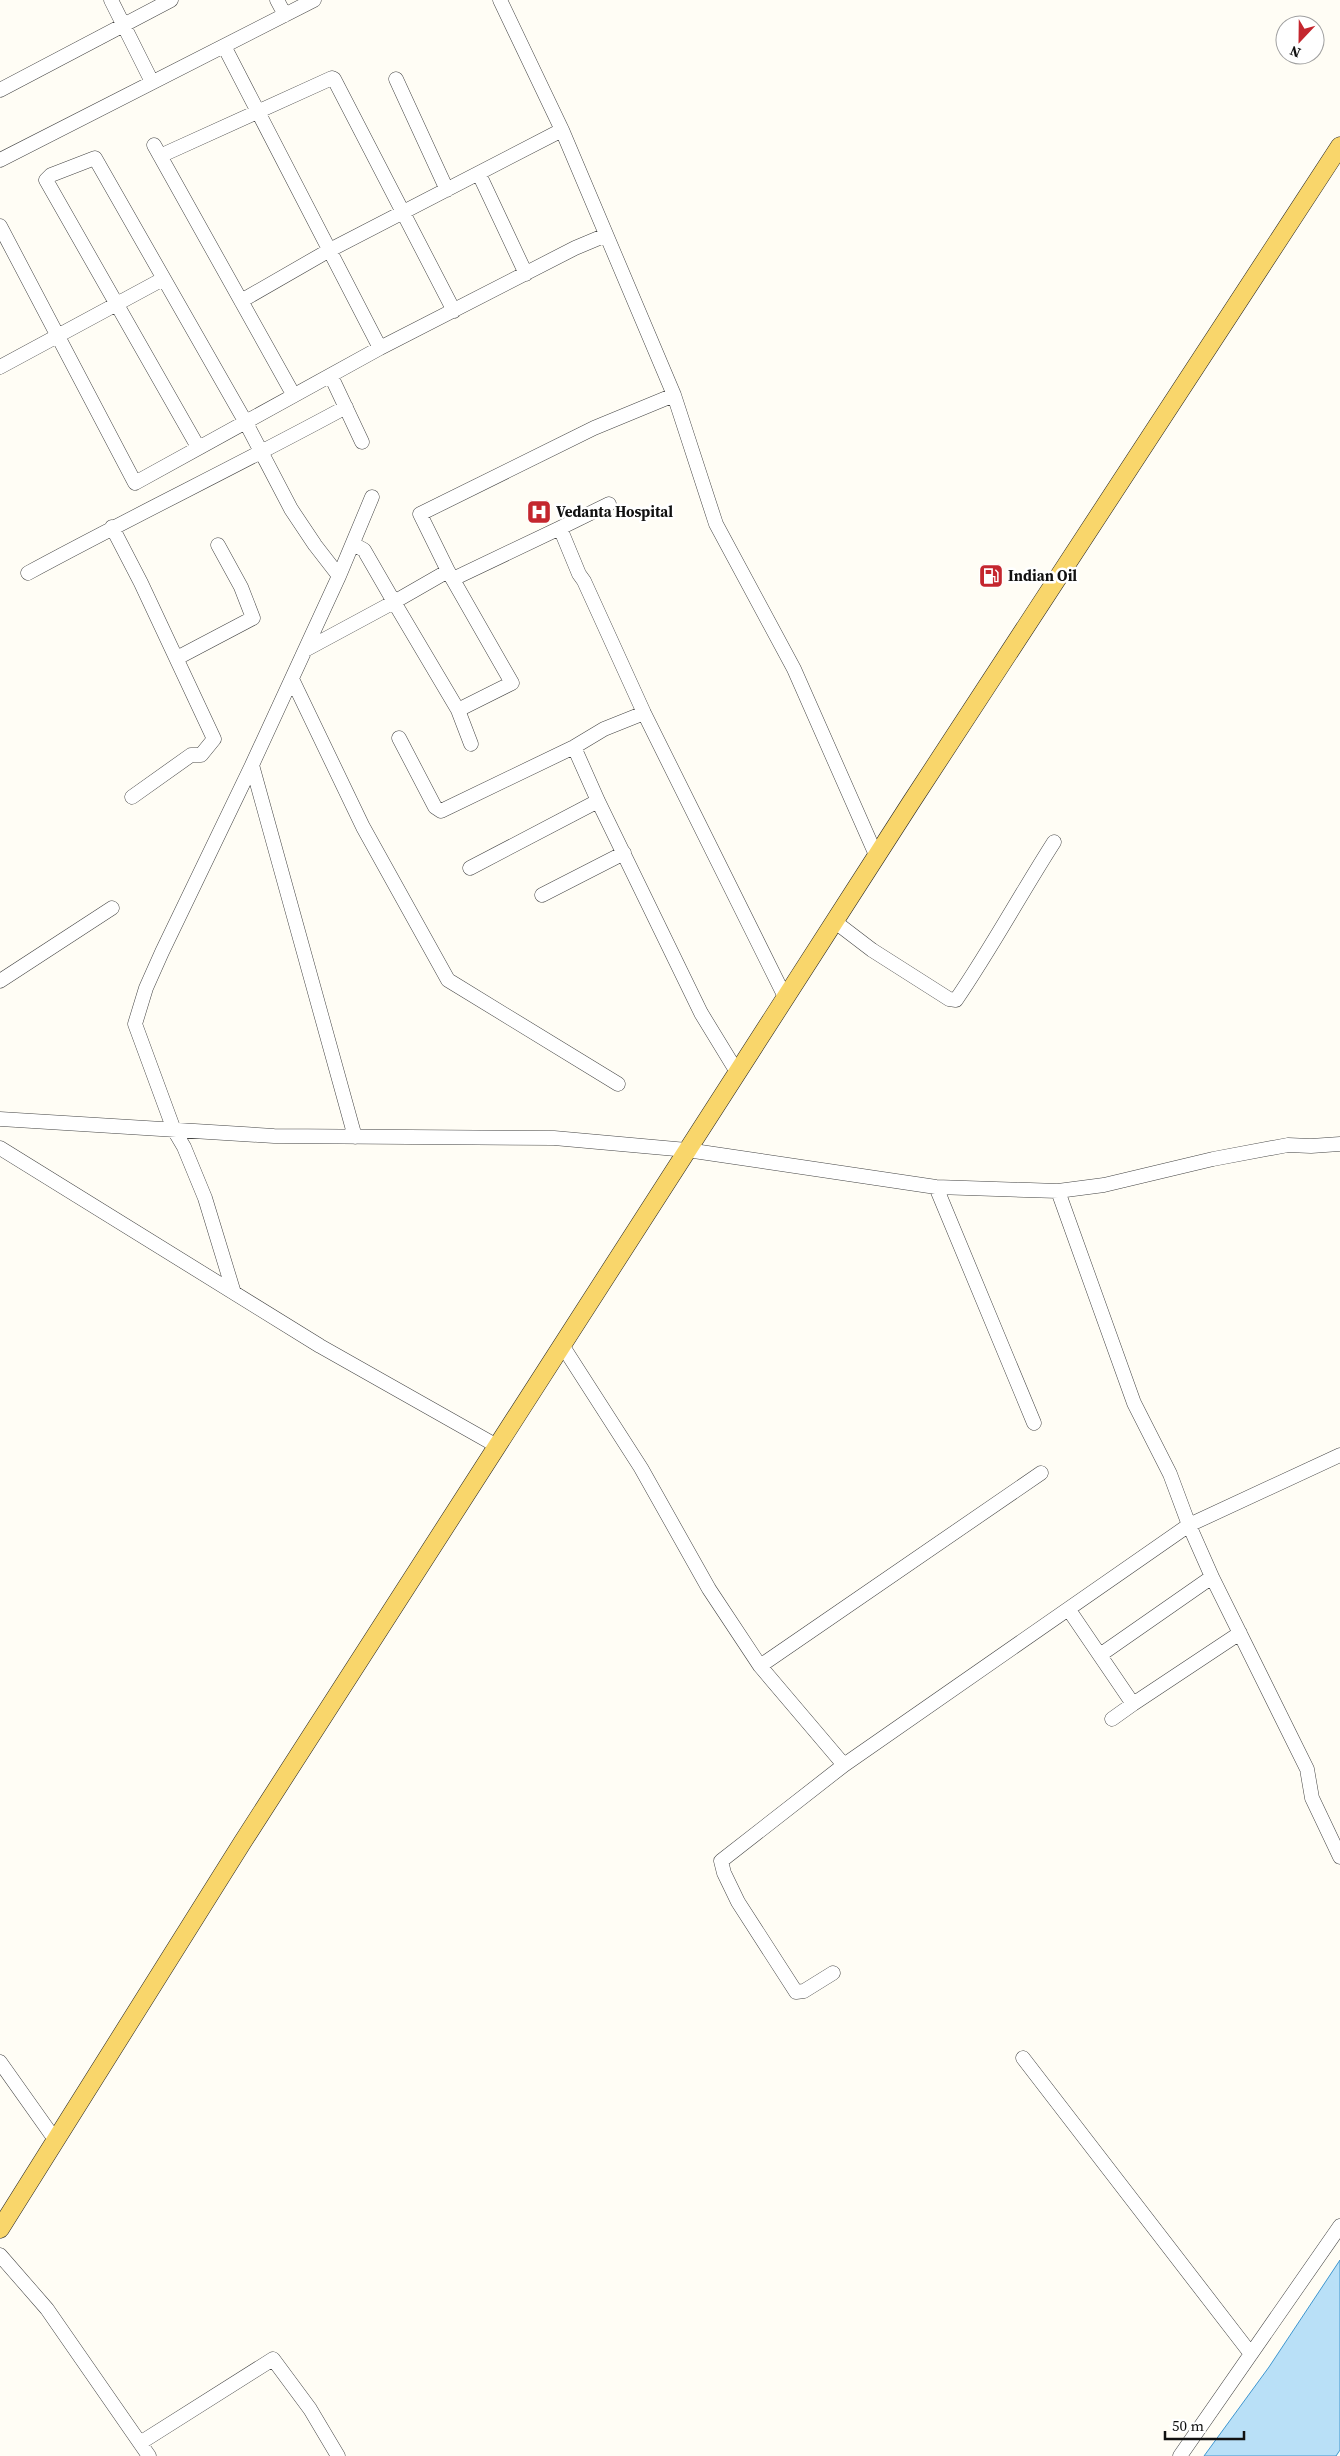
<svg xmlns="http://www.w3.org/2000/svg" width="1340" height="2456" font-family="'Source Serif 4',serif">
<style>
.water{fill:#b9e0f7;stroke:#3f96cf}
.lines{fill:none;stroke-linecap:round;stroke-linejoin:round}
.minor-casing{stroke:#444;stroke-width:15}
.major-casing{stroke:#222;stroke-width:19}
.minor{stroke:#fff;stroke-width:14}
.major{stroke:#f9d66b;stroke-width:18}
.labels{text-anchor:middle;stroke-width:5;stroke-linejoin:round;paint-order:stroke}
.poi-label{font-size:15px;font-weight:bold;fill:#111;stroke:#fff;text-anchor:start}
</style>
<rect width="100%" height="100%" fill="#fffdf5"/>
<path class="water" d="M 1340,2260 L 1340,2450 L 1336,2456 L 1204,2456 L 1269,2367 Z"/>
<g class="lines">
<defs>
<path id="minor" d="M 111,0 L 152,82
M 277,0 L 285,15
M 500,0 L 562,130 L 674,395 L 716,524 L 794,669 L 876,855
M 224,46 L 380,348
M 396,79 L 447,190
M 0,90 L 171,0
M 154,145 L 293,394
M 160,156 L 332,78 L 334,79 L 454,311
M 0,160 L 314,0
M 479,174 L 526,274
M 0,226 L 135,483 L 380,348 L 575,248 L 606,235
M 241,301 L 328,251 L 562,130
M 0,367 L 163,279
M 331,376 L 362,442
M 198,447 L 46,180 L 51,175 L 95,158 L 245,421 L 291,509 L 315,545 L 339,576 L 372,497
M 609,504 L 560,528 L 579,574 L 584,581 L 644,713 L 785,997
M 112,527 L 141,583 L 214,739 L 201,755 L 191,755 L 132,797
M 448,571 L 420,514 L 594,428 L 674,395
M 28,573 C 133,516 241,464 346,407
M 453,579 L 560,528
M 305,650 L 394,602 L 458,710 L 512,683 L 448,571 L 394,602 L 364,550 L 353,544
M 177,658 L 253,618 L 241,587 L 218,545
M 292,679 L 363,827 L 448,980 L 618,1084
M 458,710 L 471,744
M 399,738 L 435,807 L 441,811 L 574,747 L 604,729 L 644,713
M 574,747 L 598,801 L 701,1013 L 737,1072
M 252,765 L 339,576
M 470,868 L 598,801
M 542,895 L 624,853
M 834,921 L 872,950 L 949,999 L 956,1000 C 991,949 1020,895 1054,842
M 0,981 L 112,908
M 0,1119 L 274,1136 L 554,1138 L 687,1150 L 936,1187 L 1058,1191 L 1104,1185 L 1213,1159 L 1288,1145 L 1311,1146 L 1340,1144
M 0,1148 L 320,1346 L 497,1446
M 936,1187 L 1034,1423
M 1058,1191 L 1134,1403 L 1170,1474 L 1189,1525 L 1212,1577 L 1307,1769 L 1312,1798 L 1340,1857
M 234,1293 L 205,1198 L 184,1147 L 174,1130 L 135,1024 L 146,988 L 162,952 L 252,765 L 355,1137
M 562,1345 L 641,1468 L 709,1589 L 760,1666 L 844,1765
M 1069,1610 L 1133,1704 L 1240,1633
M 1100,1655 L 1212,1577
M 760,1666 L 1041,1473
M 1112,1719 L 1133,1704
M 833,1973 L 804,1991 L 796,1992 L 738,1902 L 724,1873 L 721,1861 L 844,1765 L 1189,1525 L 1340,1455
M 1023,2058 L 1251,2354
M 0,2062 L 56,2141
M 0,2255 L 47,2309 L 149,2456
M 140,2443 L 273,2359 L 310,2409 L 338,2456
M 1180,2456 L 1340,2226"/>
<path id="major" d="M 0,2229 L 242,1843 L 910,804 L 1340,146"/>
</defs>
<use href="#minor" class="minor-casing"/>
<use href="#major" class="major-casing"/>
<use href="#minor" class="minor"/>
<use href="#major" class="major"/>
</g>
<defs>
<symbol id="hospital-square" viewBox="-11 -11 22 22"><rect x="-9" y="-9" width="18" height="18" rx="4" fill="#c4262e" stroke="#fff"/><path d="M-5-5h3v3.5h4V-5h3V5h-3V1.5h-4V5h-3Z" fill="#fff"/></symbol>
<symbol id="fuel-square" viewBox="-11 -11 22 22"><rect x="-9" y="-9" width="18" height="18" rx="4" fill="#c4262e" stroke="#fff"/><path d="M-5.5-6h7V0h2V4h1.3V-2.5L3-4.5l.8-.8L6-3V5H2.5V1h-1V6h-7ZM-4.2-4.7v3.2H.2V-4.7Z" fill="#fff"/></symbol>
</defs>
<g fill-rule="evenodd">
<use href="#hospital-square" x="525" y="498" width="28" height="28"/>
<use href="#fuel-square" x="977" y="562" width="28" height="28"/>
</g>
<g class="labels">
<g class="poi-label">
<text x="556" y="517">Vedanta Hospital</text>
<text x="1008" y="581">Indian Oil</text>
</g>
</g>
<g transform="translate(1300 40) rotate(202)"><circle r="24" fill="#ffffff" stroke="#a0a0a0"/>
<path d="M0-4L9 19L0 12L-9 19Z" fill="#c4262e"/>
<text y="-8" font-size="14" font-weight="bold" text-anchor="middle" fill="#111111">N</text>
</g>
<path d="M1165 2431v8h79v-8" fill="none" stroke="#111111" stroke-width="2.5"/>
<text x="1172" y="2431" font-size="15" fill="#111111" stroke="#ffffff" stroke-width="4" paint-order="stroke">50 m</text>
</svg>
